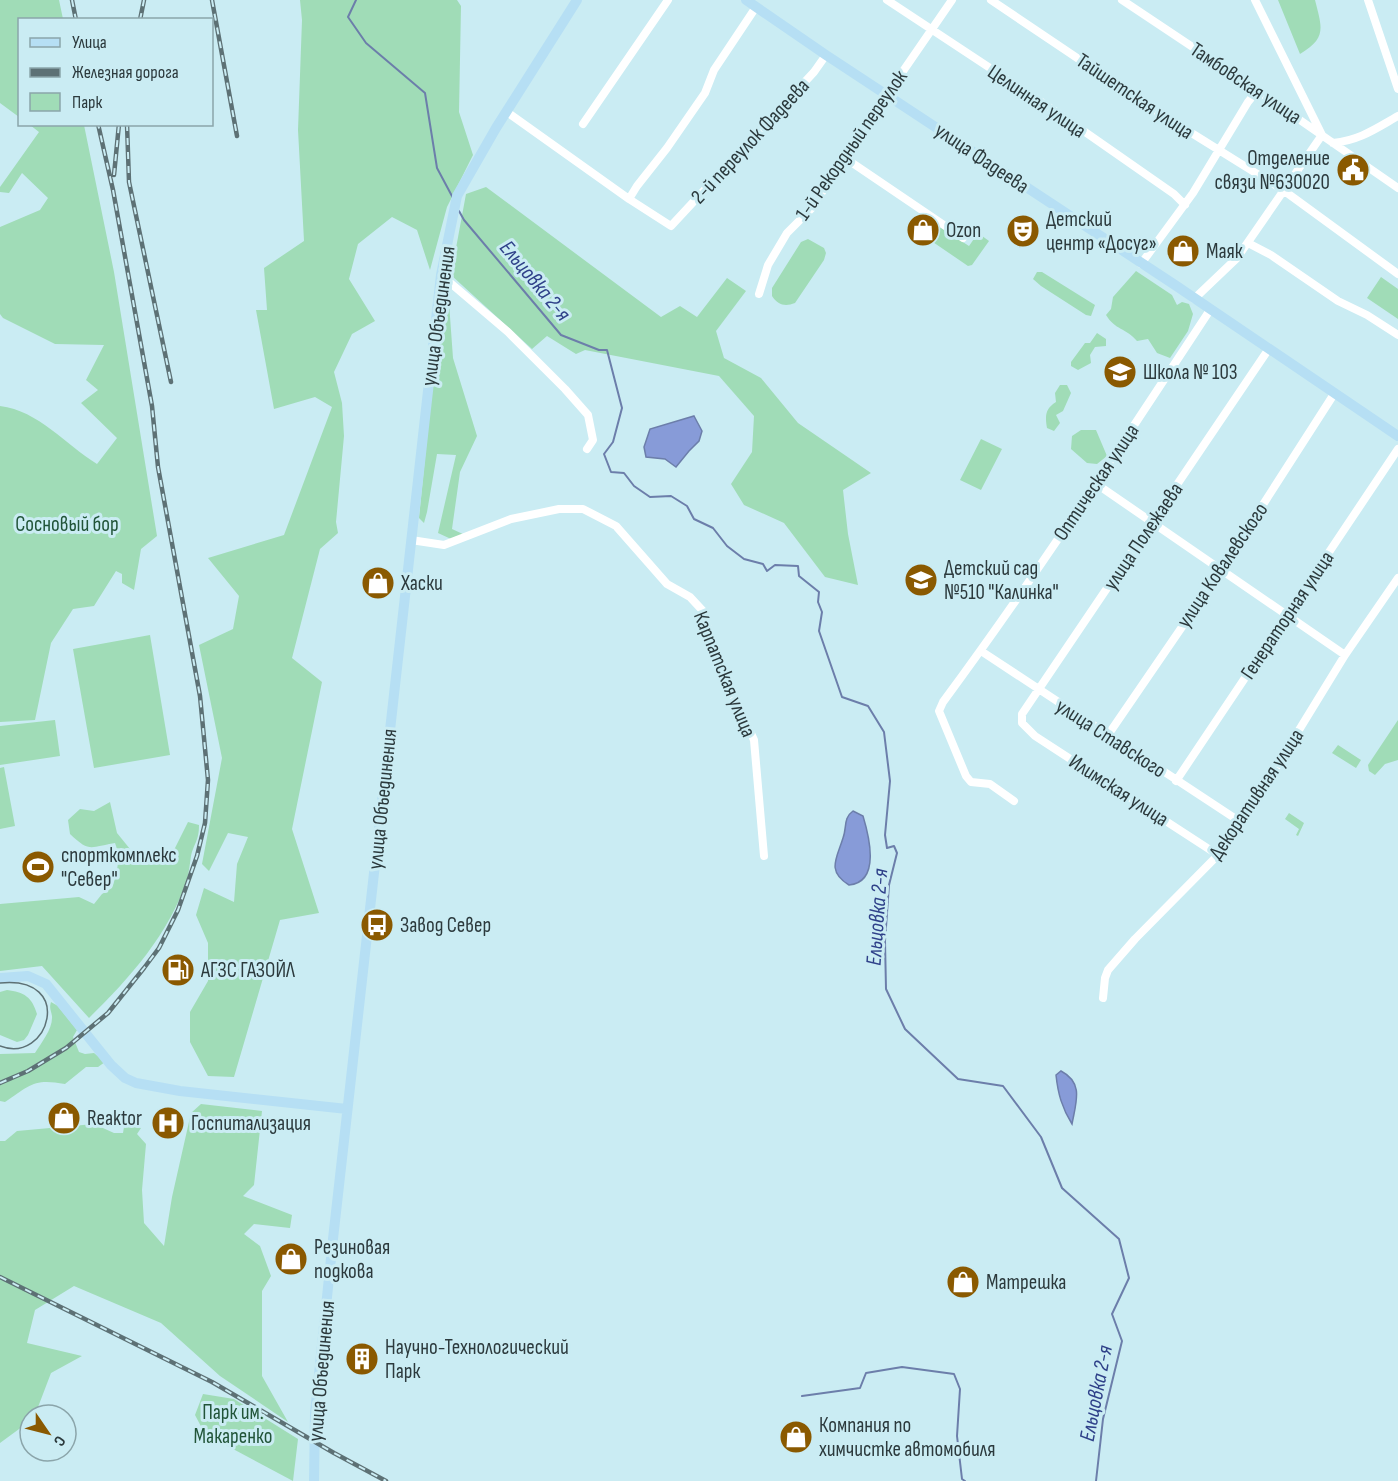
<svg xmlns="http://www.w3.org/2000/svg" width="1398" height="1481" font-family="'Sofia Sans Condensed',sans-serif">
<style>
.green{fill:#a0dcb7}
.water{fill:#879bd8;stroke:#6c7eaa;stroke-width:1.5}
.lines{fill:none;stroke-linecap:round;stroke-linejoin:round}
.stream{stroke:#6c7eaa;stroke-width:2}
.street{stroke:#fff;stroke-width:8}
.secondary{stroke:#b6dff4;stroke-width:10}
.tram{stroke:#5d7175;stroke-width:1.5}
.rail-casing{stroke:#5d7175;stroke-width:4.5}
.rail{stroke:#caecf3;stroke-width:2;stroke-dasharray:7;stroke-linecap:butt}
.labels{text-anchor:middle;stroke-width:6;stroke-linejoin:round;paint-order:stroke}
.street-label{font-size:21px;fill:#2c3a3d;stroke:#caecf3}
.poi-label{font-size:21px;fill:#2c3a3d;stroke:#caecf3;text-anchor:start}
.park-label{font-size:21px;fill:#215438;stroke:#caecf3}
.water-label{font-size:22px;font-style:italic;fill:#2f4189;stroke:#caecf3}
</style>
<rect width="100%" height="100%" fill="#caecf3"/>
<path class="green" d="M 0,0 L 59,0 L 63,19 L 20,20 L 19,117 L 0,103 Z
M 300,0 L 457,0 L 461,6 L 459,112 L 473,155 L 447,207 L 430,270 L 417,230 L 392,217 L 358,244 L 349,279 L 375,321 L 352,334 L 334,372 L 342,403 L 344,436 L 336,522 L 338,533 L 320,549 L 292,658 L 322,682 L 292,829 L 319,913 L 280,920 L 234,1077 L 208,1076 L 190,1042 L 190,1012 L 208,981 L 208,943 L 196,915 L 204,888 L 234,902 L 237,864 L 248,837 L 228,833 L 209,871 L 202,864 L 222,758 L 199,645 L 233,629 L 239,596 L 208,558 L 284,535 L 332,407 L 315,397 L 274,409 L 256,310 L 267,310 L 264,268 L 304,241 L 298,130 L 302,20 Z
M 1278,0 L 1315,0 C 1322,28 1327,38 1300,54 Z
M 30,125 L 84,125 L 114,272 L 157,536 L 141,549 L 134,590 L 122,583 L 122,574 L 116,571 L 94,606 L 73,609 L 51,643 L 35,720 L 0,722 L 0,406 C 39,411 65,444 97,464 L 117,438 L 81,403 L 98,390 L 86,380 L 104,345 L 55,344 L 3,318 L 0,314 L 0,227 L 40,210 L 48,198 L 22,173 L 9,193 L 0,192 L 0,187 L 39,132 Z
M 486,187 L 661,317 L 680,306 L 697,317 L 727,278 L 746,291 L 716,331 L 724,358 L 761,378 L 798,423 L 871,473 L 843,490 L 848,534 L 858,585 L 825,577 L 784,523 L 744,505 L 731,484 L 752,452 L 754,416 L 719,376 L 585,350 L 576,354 L 547,336 L 532,349 L 451,275 L 466,194 Z
M 938,226 L 969,246 L 978,233 L 989,241 L 972,265 L 968,266 L 927,238 L 935,227 Z
M 808,239 L 824,248 L 826,253 L 824,260 L 795,303 C 785,307 778,305 772,296 L 772,288 L 801,242 Z
M 1136,271 L 1172,295 L 1177,305 L 1182,302 L 1189,304 L 1193,314 L 1188,331 L 1170,358 L 1157,353 L 1148,339 L 1137,341 C 1126,328 1115,330 1106,315 L 1111,309 L 1113,297 Z
M 1037,272 L 1042,272 L 1095,305 L 1091,316 L 1086,315 L 1041,286 L 1033,279 Z
M 1381,277 L 1398,289 L 1398,319 L 1367,298 Z
M 448,289 L 453,358 L 477,436 L 460,472 L 452,529 L 465,535 L 451,539 L 438,533 L 456,455 L 437,454 L 427,512 L 424,523 L 419,518 L 435,358 Z
M 1097,333 L 1106,339 L 1106,346 L 1095,347 L 1090,355 L 1091,363 L 1078,370 L 1071,366 L 1071,362 L 1085,343 L 1090,343 Z
M 1060,385 L 1067,385 L 1071,393 L 1063,411 L 1056,415 L 1060,423 L 1054,431 L 1047,428 C 1045,416 1045,409 1056,402 L 1055,393 Z
M 1081,430 L 1096,430 L 1107,456 L 1097,464 L 1087,463 L 1071,449 L 1072,436 Z
M 981,439 L 1002,449 L 981,490 L 960,480 Z
M 150,635 L 170,755 L 94,768 L 73,649 Z
M 55,720 L 60,756 L 0,765 L 0,726 Z
M 1398,720 L 1398,760 L 1385,764 L 1375,775 L 1369,771 L 1368,765 Z
M 1338,745 L 1361,760 L 1356,768 L 1332,753 Z
M 4,767 L 15,826 L 0,829 L 0,768 Z
M 110,802 L 117,833 L 130,849 L 142,851 L 163,861 L 166,850 L 174,850 L 188,822 L 199,825 C 199,841 194,843 191,856 C 190,863 189,872 187,879 C 170,933 129,979 89,1018 L 42,966 L 0,971 L 0,904 L 79,897 L 94,904 L 102,894 L 112,888 C 117,874 121,858 115,843 C 90,847 90,853 70,834 L 68,820 L 80,809 L 94,811 Z
M 1289,813 L 1304,823 L 1298,836 L 1296,835 L 1299,829 L 1285,819 Z
M 7,990 C 24,992 32,997 37,1014 L 28,1035 L 24,1040 L 17,1042 L 0,1035 L 0,992 Z
M 51,1002 L 58,1006 L 77,1030 L 73,1037 L 79,1052 L 85,1054 L 94,1053 L 105,1062 L 98,1067 L 86,1067 L 65,1084 C 34,1078 30,1085 5,1102 L 0,1101 L 0,1054 L 35,1053 C 41,1043 53,1029 52,1016 C 51,1010 49,1009 51,1002 Z
M 201,1104 L 262,1111 L 254,1185 L 243,1196 L 292,1215 L 290,1228 L 254,1224 L 244,1234 L 260,1246 L 271,1276 L 262,1291 L 262,1376 L 288,1422 L 220,1376 L 161,1323 L 74,1286 L 35,1310 L 27,1343 L 82,1356 L 51,1373 L 35,1415 L 30,1415 L 30,1421 L 0,1443 L 0,1141 L 5,1141 L 17,1131 L 94,1124 L 114,1133 L 123,1133 L 124,1127 L 131,1125 L 141,1128 L 137,1134 L 146,1144 L 142,1190 L 144,1223 L 164,1246 L 172,1197 L 191,1113 Z
M 203,1394 L 234,1399 L 298,1439 L 293,1481 L 205,1434 L 195,1415 Z"/>
<path class="water" d="M 694,416 L 702,431 L 699,441 L 689,451 L 676,467 L 665,459 L 646,457 L 644,447 L 650,429 Z
M 853,811 L 863,816 C 869,836 881,882 849,885 C 826,871 837,858 843,838 C 847,828 843,818 853,811 Z
M 1061,1071 C 1084,1083 1076,1102 1072,1124 C 1062,1108 1058,1094 1056,1075 Z"/>
<g class="lines">
<path class="stream" d="M 356,0 L 348,17 L 366,43 L 425,93 L 437,168 L 453,198
M 459,211 L 464,220 L 561,335 L 599,350 L 607,350 L 622,408 L 613,442 L 604,454 L 611,472 L 624,473 L 634,486 L 650,497 L 671,496 L 687,506 L 694,519 L 713,528 L 727,546 L 744,559 L 763,564 L 767,571 L 775,565 L 798,566 L 799,576 L 819,592 L 818,602 L 822,612 L 819,631 L 842,697 L 868,706 L 884,732 L 890,781 L 885,835 L 887,848 L 894,846 L 897,853 L 889,885 L 885,941 L 886,989 L 905,1029 L 958,1079 L 1003,1086 L 1041,1137 L 1062,1188 L 1119,1239 L 1129,1278 L 1112,1314 L 1122,1341 L 1103,1419 L 1096,1481
M 802,1396 L 860,1388 L 866,1373 L 902,1367 L 954,1374 L 960,1389 L 957,1436 L 962,1479 L 965,1481"/>
<path class="street" d="M 887,0 L 1055,111 L 1174,194 L 1185,205
M 991,0 L 1153,109 L 1283,190 L 1398,274
M 1122,0 L 1248,84 L 1398,188
M 1368,0 L 1398,89
M 507,112 L 629,199 L 671,226 L 814,72 L 826,55
M 583,124 L 668,0
M 1333,143 C 1360,140 1375,129 1398,116
M 845,158 L 963,238
M 629,199 L 637,186 L 667,148 L 705,93 L 714,70 L 756,7
M 1248,243 L 1271,255 L 1338,301 L 1367,315 L 1398,335
M 1141,264 L 1193,193 L 1248,102 L 1257,91
M 441,275 L 508,332 L 565,389 L 588,415 L 593,440 L 587,449
M 759,294 L 768,265 L 787,233 L 811,209 L 857,138 L 952,0
M 1194,299 L 1237,258 L 1322,135 L 1255,0
M 1095,483 L 1345,655
M 411,540 L 444,545 L 511,519 L 559,509 L 583,509 L 616,526 L 667,584 L 690,597 L 703,611 L 717,660 L 754,740 L 764,856
M 981,651 L 1242,823
M 1108,735 L 1221,570 L 1334,394
M 1176,781 L 1398,449
M 1014,801 L 990,784 L 971,782 L 966,776 L 939,711 L 943,702 C 1037,575 1123,442 1210,310
M 1218,855 L 1035,736 L 1022,723 L 1022,714 L 1268,350
M 1103,998 L 1105,978 L 1108,970 L 1135,939 L 1218,855 L 1242,823 L 1345,655 L 1398,578"/>
<path class="secondary" d="M 746,0 L 826,55 L 1175,285 L 1398,436
M 0,978 L 28,976 L 46,984 L 111,1065 L 125,1078 L 136,1083 L 180,1091 L 347,1109
M 314,1481 L 315,1413 L 333,1239 L 441,275 L 457,196 L 496,128 L 577,0"/>
<path class="tram" d="M 0,983 C 76,975 49,1065 0,1046"/>
<defs>
<path id="rail" d="M 72,0 L 76,20
M 212,0 L 237,136
M 140,20 L 144,0
M 127,124 L 129,182 L 171,382
M 114,175 L 119,124
M 0,1083 L 28,1071 L 66,1048 L 108,1013 L 144,968 L 159,948 L 178,910 L 197,856 L 205,823 L 208,780 L 200,696 L 158,467 L 152,406 L 113,190 L 98,124
M 0,1277 L 212,1382 L 334,1453 L 386,1481"/>
</defs>
<use href="#rail" class="rail-casing"/>
<use href="#rail" class="rail"/>
</g>
<defs>
<symbol id="civic-disc" viewBox="-11 -11 22 22"><circle r="9.5" fill="#8a5900" stroke="#caecf3"/><path d="M-.6-6.5H3V-4.5H.6V-3L4-1V1h2V6H-6V1h2V-1L-.6-3ZM-1.2 2.5V6h2.4V2.5Z" fill="#fff"/></symbol>
<symbol id="shop-disc" viewBox="-11 -11 22 22"><circle r="9.5" fill="#8a5900" stroke="#caecf3"/><path d="M-5-2.5h2.3a2.7 3.5 0 0 1 5.4 0H5L5.5 6h-11ZM-1.5-2.5h3a1.5 2.3 0 0 0-3 0Z" fill="#fff"/></symbol>
<symbol id="theatre-disc" viewBox="-11 -11 22 22"><circle r="9.5" fill="#8a5900" stroke="#caecf3"/><path d="M-5-5.5Q0-4 5-5.5V0Q5 5 0 6Q-5 5-5 0ZM-3.3-2.5H-1v1.5H-3.3ZM1-2.5H3.3v1.5H1ZM-2.8 1Q0 5.5 2.8 1Z" fill="#fff"/></symbol>
<symbol id="school-disc" viewBox="-11 -11 22 22"><circle r="9.5" fill="#8a5900" stroke="#caecf3"/><path d="M0-5L7-2L0 1L-7-2ZM-4 1L0 2.5L4 1V4Q0 6-4 4Z" fill="#fff"/></symbol>
<symbol id="stadium-disc" viewBox="-11 -11 22 22"><circle r="9.5" fill="#8a5900" stroke="#caecf3"/><path d="M0-5a6.5 5 0 1 0 0 10a6.5 5 0 1 0 0-10ZM-3.5-1.8h7v3.6h-7Z" fill="#fff"/></symbol>
<symbol id="bus-disc" viewBox="-11 -11 22 22"><circle r="9.5" fill="#8a5900" stroke="#caecf3"/><path d="M-5-6H5V4H4V6H2V4H-2V6H-4V4H-5ZM-3.5-4V0h7V-4ZM-3.5 1.2v1.5H-2V1.2ZM2 1.2v1.5H3.5V1.2Z" fill="#fff"/></symbol>
<symbol id="fuel-disc" viewBox="-11 -11 22 22"><circle r="9.5" fill="#8a5900" stroke="#caecf3"/><path d="M-5.5-6h7V0h2V4h1.3V-2.5L3-4.5l.8-.8L6-3V5H2.5V1h-1V6h-7ZM-4.2-4.7v3.2H.2V-4.7Z" fill="#fff"/></symbol>
<symbol id="hospital-disc" viewBox="-11 -11 22 22"><circle r="9.5" fill="#8a5900" stroke="#caecf3"/><path d="M-5-5h3v3.5h4V-5h3V5h-3V1.5h-4V5h-3Z" fill="#fff"/></symbol>
<symbol id="building-disc" viewBox="-11 -11 22 22"><circle r="9.5" fill="#8a5900" stroke="#caecf3"/><path d="M-4-6H4V6H1V3H-1V6H-4ZM-2.5-4.3h1.7v1.8h-1.7ZM.8-4.3h1.7v1.8H.8ZM-2.5-1h1.7V.8h-1.7ZM.8-1h1.7V.8H.8Z" fill="#fff"/></symbol>
</defs>
<g fill-rule="evenodd">
<use href="#civic-disc" x="1334" y="151" width="38" height="38"/>
<use href="#shop-disc" x="904" y="211" width="38" height="38"/>
<use href="#theatre-disc" x="1004" y="212" width="38" height="38"/>
<use href="#shop-disc" x="1164" y="232" width="38" height="38"/>
<use href="#school-disc" x="1101" y="353" width="38" height="38"/>
<use href="#school-disc" x="902" y="561" width="38" height="38"/>
<use href="#shop-disc" x="359" y="564" width="38" height="38"/>
<use href="#stadium-disc" x="19" y="848" width="38" height="38"/>
<use href="#bus-disc" x="358" y="906" width="38" height="38"/>
<use href="#fuel-disc" x="159" y="951" width="38" height="38"/>
<use href="#shop-disc" x="45" y="1099" width="38" height="38"/>
<use href="#hospital-disc" x="149" y="1104" width="38" height="38"/>
<use href="#shop-disc" x="272" y="1240" width="38" height="38"/>
<use href="#shop-disc" x="944" y="1263" width="38" height="38"/>
<use href="#building-disc" x="343" y="1340" width="38" height="38"/>
<use href="#shop-disc" x="777" y="1418" width="38" height="38"/>
</g>
<g class="labels">
<g class="street-label">
<text transform="translate(1246 83) rotate(34)" y="7">Тамбовская улица</text>
<text transform="translate(1135 96) rotate(34)" y="7">Тайшетская улица</text>
<text transform="translate(1037 101) rotate(34)" y="7">Целинная улица</text>
<text transform="translate(750 141) rotate(-47)" y="7">2-й переулок Фадеева</text>
<text transform="translate(851 145) rotate(-55)" y="7">1-й Рекордный переулок</text>
<text transform="translate(982 158) rotate(34)" y="7">улица Фадеева</text>
<text transform="translate(438 316) rotate(-82)" y="7">улица Объединения</text>
<text transform="translate(1096 482) rotate(-56)" y="7">Оптическая улица</text>
<text transform="translate(1143 536) rotate(-56)" y="7">улица Полежаева</text>
<text transform="translate(1222 565) rotate(-56)" y="7">улица Ковалевского</text>
<text transform="translate(1287 615) rotate(-56)" y="7">Генераторная улица</text>
<text transform="translate(725 674) rotate(68)" y="7">Карпатская улица</text>
<text transform="translate(1111 738) rotate(33)" y="7">улица Ставского</text>
<text transform="translate(1119 790) rotate(33)" y="7">Илимская улица</text>
<text transform="translate(1256 794) rotate(-56)" y="7">Декоративная улица</text>
<text transform="translate(382 799) rotate(-84)" y="7">улица Объединения</text>
<text transform="translate(321 1371) rotate(-85)" y="7">улица Объединения</text>
</g>
<g class="poi-label">
<text x="1330" y="165" text-anchor="end">Отделение<tspan x="1330" dy="24">связи №630020</tspan></text>
<text x="1046" y="226">Детский<tspan x="1046" dy="24">центр «Досуг»</tspan></text>
<text x="946" y="237">Ozon</text>
<text x="1206" y="258">Маяк</text>
<text x="1143" y="379">Школа № 103</text>
<text x="944" y="575">Детский сад<tspan x="944" dy="24">№510 "Калинка"</tspan></text>
<text x="401" y="590">Хаски</text>
<text x="61" y="862">спорткомплекс<tspan x="61" dy="24">"Север"</tspan></text>
<text x="400" y="932">Завод Север</text>
<text x="201" y="977">АГЗС ГАЗОЙЛ</text>
<text x="87" y="1125">Reaktor</text>
<text x="191" y="1130">Госпитализация</text>
<text x="314" y="1254">Резиновая<tspan x="314" dy="24">подкова</tspan></text>
<text x="986" y="1289">Матрешка</text>
<text x="385" y="1354">Научно-Технологический<tspan x="385" dy="24">Парк</tspan></text>
<text x="819" y="1432">Компания по<tspan x="819" dy="24">химчистке автомобиля</tspan></text>
</g>
<g class="park-label">
<text x="67" y="531">Сосновый бор</text>
<text x="233" y="1419">Парк им.<tspan x="233" dy="24">Макаренко</tspan></text>
</g>
<g class="water-label">
<text transform="translate(536 280) rotate(50)" y="8">Ельцовка 2-я</text>
<text transform="translate(876 917) rotate(-86)" y="8">Ельцовка 2-я</text>
<text transform="translate(1095 1393) rotate(-79)" y="8">Ельцовка 2-я</text>
</g>
</g>
<rect x="18" y="18" width="195" height="108" fill="#caecf3" stroke="#8ba5aa" stroke-width="1.5"/>
<rect x="30" y="38" width="30" height="9" fill="#b6dff4" stroke="#8ba5aa" stroke-width="1.5"/>
<text x="72" y="48" font-size="18" fill="#2c3a3d">Улица</text>
<rect x="30" y="68" width="30" height="9" fill="#5d7175" stroke="#8ba5aa" stroke-width="1.5"/>
<text x="72" y="78" font-size="18" fill="#2c3a3d">Железная дорога</text>
<rect x="30" y="93" width="30" height="18" fill="#a0dcb7" stroke="#8ba5aa" stroke-width="1.5"/>
<text x="72" y="108" font-size="18" fill="#2c3a3d">Парк</text>
<g transform="translate(48 1433) rotate(125)"><circle r="28" fill="#caecf3" stroke="#8ba5aa" stroke-width="1.5"/>
<path d="M0-4.5L10 22L0 15L-10 22Z" fill="#8a5900"/>
<text y="-9" font-size="16" font-weight="bold" text-anchor="middle" fill="#2c3a3d">С</text>
</g>
</svg>
